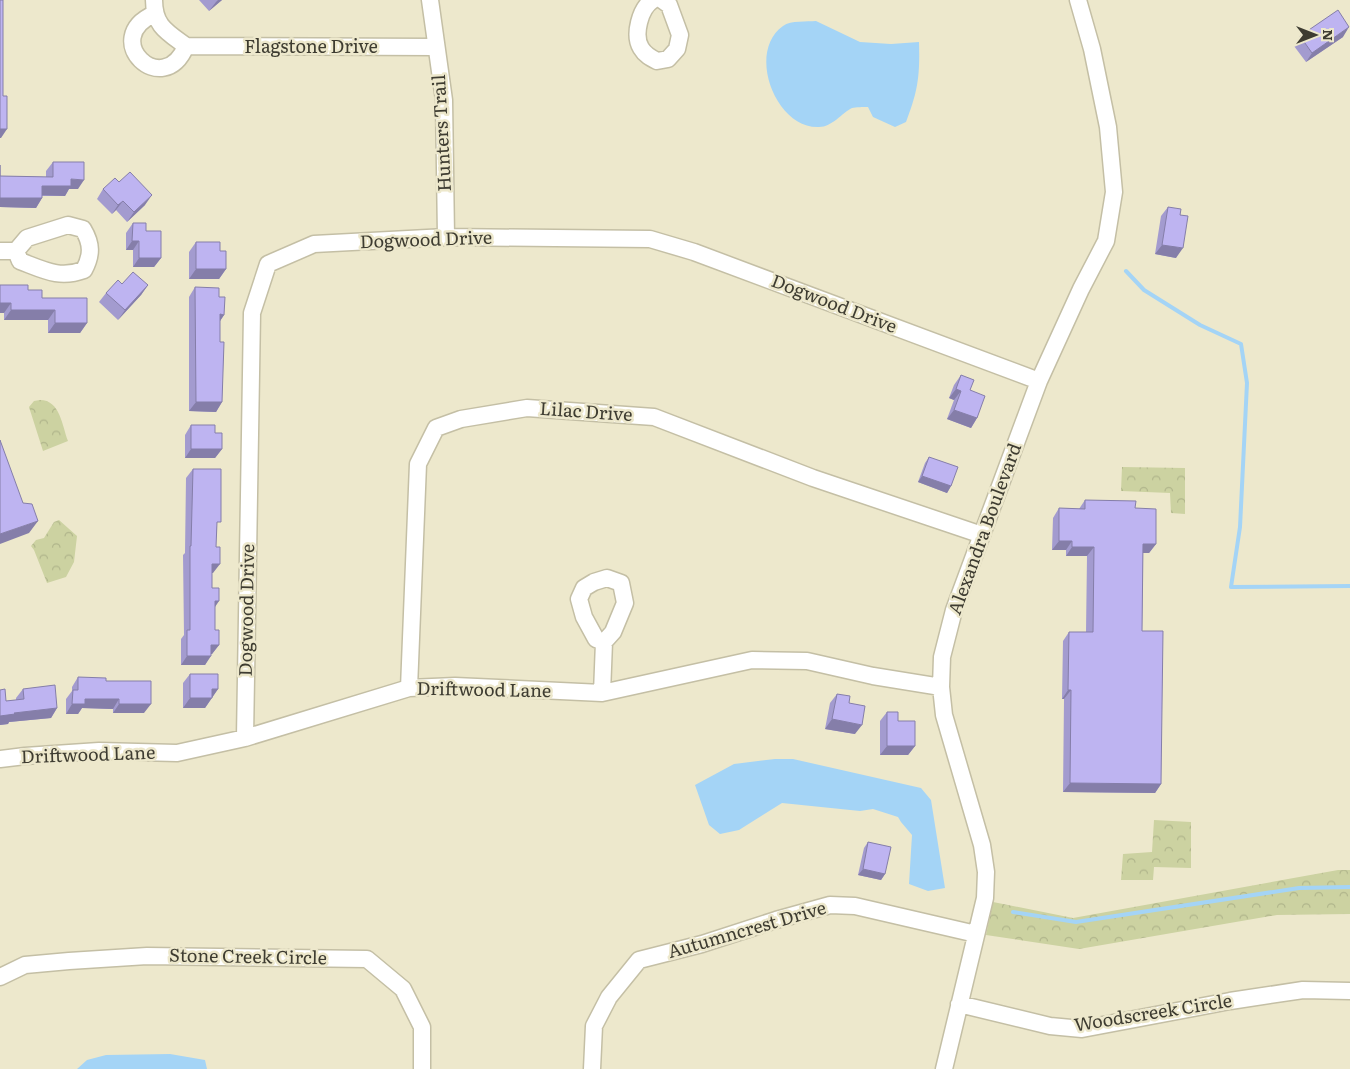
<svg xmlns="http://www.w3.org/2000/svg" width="1350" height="1069" font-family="Literata,serif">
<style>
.park{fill:url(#park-crowns)}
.water{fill:#a4d4f6}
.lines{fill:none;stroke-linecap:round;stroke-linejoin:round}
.stream{stroke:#a4d4f6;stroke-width:4}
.minor-casing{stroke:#c4bfa5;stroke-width:19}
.minor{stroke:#fff;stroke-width:16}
.wall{fill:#a39bcf}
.shaded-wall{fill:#857ea9}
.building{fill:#beb4f1;stroke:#857ea9}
.labels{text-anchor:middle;stroke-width:5;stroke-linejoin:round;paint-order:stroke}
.street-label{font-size:18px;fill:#3e3c31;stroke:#ede8cc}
</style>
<defs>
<pattern id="park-crowns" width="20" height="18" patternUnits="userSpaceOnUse" patternTransform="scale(1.25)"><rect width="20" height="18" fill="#ccd2a1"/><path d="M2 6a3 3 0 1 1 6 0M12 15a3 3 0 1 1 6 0" fill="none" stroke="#b0b58b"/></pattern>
</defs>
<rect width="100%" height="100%" fill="#ede8cc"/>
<path class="park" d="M 40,400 C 60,400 62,425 68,441 L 43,451 L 29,407 L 34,401 Z
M 1122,467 L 1185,468 L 1185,514 L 1171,513 L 1170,493 L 1121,491 Z
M 59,520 L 77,536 L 74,562 L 66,577 L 47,583 L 34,550 L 31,546 L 36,540 L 44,538 L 54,522 Z
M 1154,820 L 1191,822 L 1191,868 L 1154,867 L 1153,880 L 1121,880 L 1123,854 L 1152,852 Z
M 1338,870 L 1350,870 L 1350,914 L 1277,915 L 1079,949 L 986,935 L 993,902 L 1073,918 Z"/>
<path class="water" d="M 816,21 L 860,42 L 891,44 L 919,42 C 920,76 918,91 906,122 L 895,127 L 873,117 L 868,107 C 863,107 856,107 852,108 C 842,113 832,127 819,127 C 776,129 746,52 783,26 C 791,20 807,22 816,21 Z
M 775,759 L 793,759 L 921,788 L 931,800 L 945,888 L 928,891 L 909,884 L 912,835 L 901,822 L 898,817 L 873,809 L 860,811 L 782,803 L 739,830 L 720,834 L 709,825 L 695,785 L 734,764 Z
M 170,1054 L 205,1060 L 207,1069 L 77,1069 L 87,1060 L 106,1055 Z"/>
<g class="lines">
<path class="stream" d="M 1126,271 L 1144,290 L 1200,325 L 1241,344 L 1247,383 L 1240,527 L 1231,587 L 1350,586
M 1013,912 L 1076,922 L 1299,888 L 1350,887"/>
<defs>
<path id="minor" d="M 154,0 C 154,26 167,32 186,46 L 436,47
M 430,0 L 444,100 L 446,237
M 653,0 C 640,8 633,35 641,48 C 645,55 651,58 657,61 L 668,59 L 677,49 L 680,35 L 669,5 L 662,0
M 154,14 C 99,39 163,101 186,46
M 0,251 L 16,251 L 27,238 L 68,225 L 83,229 C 92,244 92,255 84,270 C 59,279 44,270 20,261 L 16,251
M 409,688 L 418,464 L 436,428 L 461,419 L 527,408 L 654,417 L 813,478 L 982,535
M 602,693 L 604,642 L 613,632 L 625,603 L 621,583 L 607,578 L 594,582 L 584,588 L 579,599 L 584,617 L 596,639 L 604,642
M 245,738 L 252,313 L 268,264 L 314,244 L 446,237 L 650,239 L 694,252 L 1039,381
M 0,759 L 25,756 L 99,751 L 177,753 L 245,738 L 409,688 L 455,686 L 602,693 L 752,660 L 807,661 L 873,676 L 941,687
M 0,977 L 25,965 L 69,961 L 147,956 L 367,959 L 403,989 L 422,1027 L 422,1069
M 959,1004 L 1050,1026 L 1082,1029 L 1230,1001 L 1303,990 L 1350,991
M 592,1069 L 594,1026 L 609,997 L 639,960 L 702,944 L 776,920 L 830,905 L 855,906 L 976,934
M 944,1069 L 985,898 L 986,872 L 982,845 L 944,715 L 941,687 L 942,657 L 954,610 L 1039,381 L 1081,289 L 1106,241 L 1114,192 L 1108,127 L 1092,49 L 1078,0"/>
</defs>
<use href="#minor" class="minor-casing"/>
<use href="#minor" class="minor"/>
</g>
<path class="wall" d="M 199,0 L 222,0 L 209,11 Z
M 1300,36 L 1343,37 L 1306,62 L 1294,46 Z
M 53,162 L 78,189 L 69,189 L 65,196 L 42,196 L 42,198 L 36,208 L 0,207 L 0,165 L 0,176 L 46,177 L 46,171 Z
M 119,182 L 145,205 L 127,222 L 116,210 L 112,214 L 97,199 L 103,189 Z
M 1168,207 L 1180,215 L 1176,258 L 1155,254 L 1161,216 Z
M 133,223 L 146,231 L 161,258 L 154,267 L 133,267 L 133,250 L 126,250 L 126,233 Z
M 196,242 L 220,251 L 226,269 L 219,279 L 189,279 L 189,252 Z
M 0,285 L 28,290 L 87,323 L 80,333 L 48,333 L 48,320 L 4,320 L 4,313 Z
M 148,285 L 141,295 L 118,320 L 99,302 L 106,293 Z
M 195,287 L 219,297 L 224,315 L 220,321 L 220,342 L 222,402 L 216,412 L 189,411 L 189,297 Z
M 961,375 L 970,390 L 977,418 L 971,428 L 947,419 L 954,400 L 949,398 L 954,385 Z
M 191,425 L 215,433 L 222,449 L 215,458 L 185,458 L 185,435 Z
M 929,457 L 951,486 L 947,493 L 918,482 L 925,463 Z
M 193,469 L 217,528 L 213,573 L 212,573 L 212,588 L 215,607 L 215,630 L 219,645 L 212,654 L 211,654 L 205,665 L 181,665 L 181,639 L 184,635 L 183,555 L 185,553 L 186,478 Z
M 1085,500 L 1135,508 L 1156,544 L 1149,553 L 1143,553 L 1142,631 L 1161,784 L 1155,793 L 1063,792 L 1064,699 L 1062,699 L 1063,641 L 1069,632 L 1086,632 L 1087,556 L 1066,556 L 1066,550 L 1052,550 L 1053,518 L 1059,508 L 1079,509 Z
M 190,674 L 218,689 L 205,708 L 183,708 L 183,683 Z
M 78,677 L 106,681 L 144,713 L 113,713 L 113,709 L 82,708 L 78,714 L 66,714 L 66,699 L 72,691 L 72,687 Z
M 23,689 L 57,708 L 51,718 L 9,722 L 8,724 L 0,725 L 0,690 L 6,701 L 16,700 L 16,698 Z
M 837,694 L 849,703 L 855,734 L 825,729 L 830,703 Z
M 887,712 L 898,721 L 915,746 L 908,755 L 880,755 L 880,721 Z
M 868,842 L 885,874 L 881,880 L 858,875 L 864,848 Z"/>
<path class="shaded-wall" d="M 218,0 L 222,0 L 209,11 L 216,2 Z
M 1349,27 L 1343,37 L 1306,62 L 1312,53 Z
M 0,129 L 7,129 L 1,138 L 0,138 Z
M 71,179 L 84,180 L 78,189 L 69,189 L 65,196 L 36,195 L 42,186 Z
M 152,195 L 145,205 L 127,222 L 134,212 Z
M 0,198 L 42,198 L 36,208 L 0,207 Z
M 123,201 L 116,210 L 112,214 L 118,205 Z
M 132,241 L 139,241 L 133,250 L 126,250 Z
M 1162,245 L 1183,248 L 1176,258 L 1155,254 Z
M 139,258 L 161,258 L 154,267 L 133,267 Z
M 196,269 L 226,269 L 219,279 L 189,279 Z
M 148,285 L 141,295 L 118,320 L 125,310 Z
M 0,303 L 11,303 L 4,313 L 0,313 Z
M 11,310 L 55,310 L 48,320 L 4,320 Z
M 220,314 L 224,315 L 218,324 Z
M 55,323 L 87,323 L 80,333 L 48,333 Z
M 956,389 L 961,391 L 954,400 L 949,398 Z
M 196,402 L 222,402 L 216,412 L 189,411 Z
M 954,410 L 977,418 L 971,428 L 947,419 Z
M 191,449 L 222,449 L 215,458 L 185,458 Z
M 922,476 L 951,486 L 947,493 L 918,482 Z
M 38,521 L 29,533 L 0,544 L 0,534 Z
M 1059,541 L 1072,541 L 1066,550 L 1052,550 Z
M 1143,544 L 1156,544 L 1149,553 L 1137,553 Z
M 1072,547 L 1094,547 L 1087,556 L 1066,556 Z
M 212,564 L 220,564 L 213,573 L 206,573 Z
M 215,601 L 219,601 L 213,610 Z
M 211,645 L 219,645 L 212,654 L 205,654 Z
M 187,656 L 211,656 L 205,665 L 181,665 Z
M 212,689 L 218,689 L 205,708 L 183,708 L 190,698 Z
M 1068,690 L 1071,690 L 1064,699 L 1062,699 Z
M 85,699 L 119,699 L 113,709 L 82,708 L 78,714 L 66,714 L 72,704 Z
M 119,704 L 151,704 L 144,713 L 113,713 Z
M 57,708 L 51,718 L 9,722 L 8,724 L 0,725 L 0,716 L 14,713 Z
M 832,719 L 862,725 L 855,734 L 825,729 Z
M 887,746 L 915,746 L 908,755 L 880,755 Z
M 1070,783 L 1161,784 L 1155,793 L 1063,792 Z
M 863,869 L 885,874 L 881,880 L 858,875 Z"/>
<path class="building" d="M 0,0 L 3,0 L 3,96 L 7,96 L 7,129 L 0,129 Z
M 1338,10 L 1349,27 L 1312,53 L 1300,36 Z
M 53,162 L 84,162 L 84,180 L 71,179 L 71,186 L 42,186 L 42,198 L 0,198 L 0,203 L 0,165 L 0,176 L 53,177 Z
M 130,172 L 152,195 L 134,212 L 123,201 L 118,205 L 103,189 L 115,178 L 119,182 Z
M 1168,207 L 1181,209 L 1180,215 L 1188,216 L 1183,248 L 1162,245 Z
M 133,223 L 146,223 L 146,231 L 161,231 L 161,258 L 139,258 L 139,241 L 132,241 Z
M 196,242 L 220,242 L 220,251 L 226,251 L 226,269 L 196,269 Z
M 133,272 L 148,285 L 125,310 L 106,293 L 118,280 L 122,284 Z
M 0,285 L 28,285 L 28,290 L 42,290 L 42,298 L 87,298 L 87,323 L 55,323 L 55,310 L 11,310 L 11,303 L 0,303 Z
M 195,287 L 219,288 L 219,297 L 225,297 L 224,315 L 220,314 L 220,342 L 224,342 L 222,402 L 196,402 Z
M 961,375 L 974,380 L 970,390 L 985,396 L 977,418 L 954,410 L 961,391 L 956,389 Z
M 191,425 L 215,425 L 215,433 L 222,433 L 222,449 L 191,449 Z
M 0,440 L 23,503 L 32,504 L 38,521 L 0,534 Z
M 929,457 L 958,467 L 951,486 L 922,476 Z
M 193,469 L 221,469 L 221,522 L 217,522 L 216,547 L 220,547 L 220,564 L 212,564 L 212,588 L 219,588 L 219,601 L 215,601 L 215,630 L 219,630 L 219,645 L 211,645 L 211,656 L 187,656 L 187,630 L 190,630 L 190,546 L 191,546 Z
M 1085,500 L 1136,501 L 1135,508 L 1156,509 L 1156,544 L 1143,544 L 1142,631 L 1163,631 L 1161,784 L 1070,783 L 1071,690 L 1068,690 L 1069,632 L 1093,632 L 1094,547 L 1072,547 L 1072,541 L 1059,541 L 1059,508 L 1085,509 Z
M 190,674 L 218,674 L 218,689 L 212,689 L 212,698 L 190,698 Z
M 78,677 L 106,678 L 106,681 L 151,681 L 151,704 L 119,704 L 119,699 L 85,699 L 85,704 L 72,704 L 73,690 L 78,690 Z
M 55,685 L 57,708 L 14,713 L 15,714 L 0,716 L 0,690 L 5,689 L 6,701 L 24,699 L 23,689 Z
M 837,694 L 850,696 L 849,703 L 865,706 L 862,725 L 832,719 Z
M 887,712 L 898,712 L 898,721 L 915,721 L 915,746 L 887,746 Z
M 868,842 L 891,847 L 885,874 L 863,869 Z"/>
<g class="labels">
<g class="street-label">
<text x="311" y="53">Flagstone Drive</text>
<text transform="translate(442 133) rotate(-93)" y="6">Hunters Trail</text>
<text transform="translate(426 240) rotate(-2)" y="6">Dogwood Drive</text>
<text transform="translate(834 304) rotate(21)" y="6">Dogwood Drive</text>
<text transform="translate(586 412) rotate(4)" y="6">Lilac Drive</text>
<text transform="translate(985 529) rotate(-70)" y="6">Alexandra Boulevard</text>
<text transform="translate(247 610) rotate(-89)" y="6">Dogwood Drive</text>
<text transform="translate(484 690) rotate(1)" y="6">Driftwood Lane</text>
<text transform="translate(88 755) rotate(-2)" y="6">Driftwood Lane</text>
<text transform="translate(747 930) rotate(-16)" y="6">Autumncrest Drive</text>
<text transform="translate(248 957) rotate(1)" y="6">Stone Creek Circle</text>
<text transform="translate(1153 1013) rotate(-9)" y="6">Woodscreek Circle</text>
</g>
</g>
<g transform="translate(1315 35) rotate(90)" stroke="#ede8cc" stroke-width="4" paint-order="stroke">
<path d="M0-4L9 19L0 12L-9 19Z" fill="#3e3c31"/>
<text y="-8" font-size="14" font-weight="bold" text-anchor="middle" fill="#3e3c31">N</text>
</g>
</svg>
